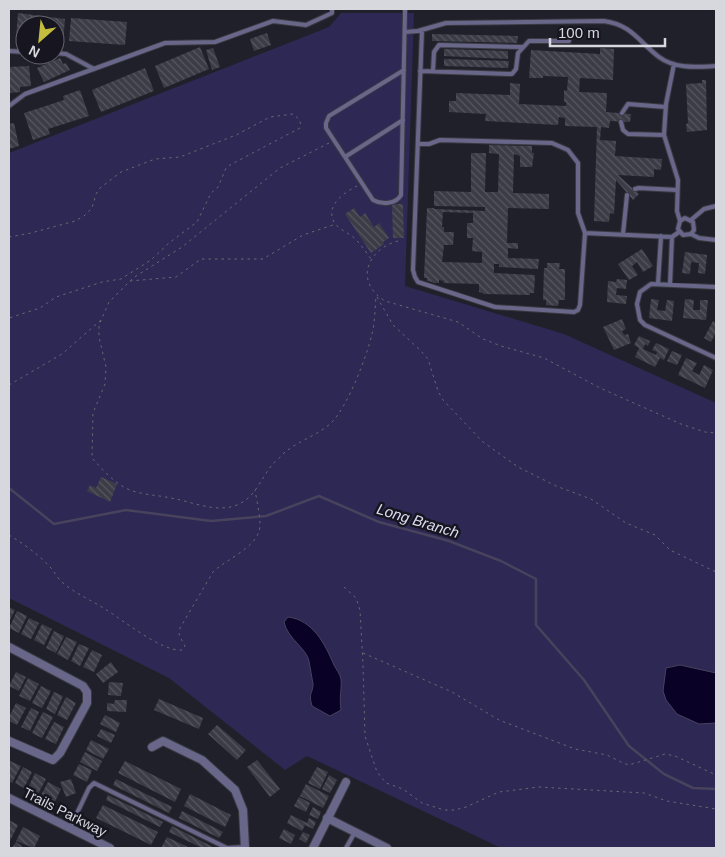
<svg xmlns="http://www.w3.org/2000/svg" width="725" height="857" font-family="Helvetica,sans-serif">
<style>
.green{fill:#2d2854}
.water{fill:#0a0226;stroke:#48425d}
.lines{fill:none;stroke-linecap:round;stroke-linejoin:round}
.stream{stroke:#48425d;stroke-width:2.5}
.building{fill:url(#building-back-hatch);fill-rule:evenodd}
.service-casing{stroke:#3a3a43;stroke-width:6}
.minor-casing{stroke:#3a3a43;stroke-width:10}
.path{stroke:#686870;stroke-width:1;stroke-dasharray:2.5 4;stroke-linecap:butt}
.service{stroke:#68678a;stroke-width:4}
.minor{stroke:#68678a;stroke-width:8}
.labels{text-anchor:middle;stroke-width:5;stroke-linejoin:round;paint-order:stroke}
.street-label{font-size:14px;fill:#d7d7de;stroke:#171620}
.water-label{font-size:15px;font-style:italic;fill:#dcdbf2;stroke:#171620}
</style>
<defs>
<pattern id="building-back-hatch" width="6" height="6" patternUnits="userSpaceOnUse" patternTransform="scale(1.25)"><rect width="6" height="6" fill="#3c3c47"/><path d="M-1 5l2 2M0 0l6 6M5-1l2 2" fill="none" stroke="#575761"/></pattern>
</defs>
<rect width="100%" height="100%" fill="#20202a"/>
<path class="green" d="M 341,13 L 414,13 L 405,286 L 564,334 L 716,403 L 716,848 L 501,848 L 307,756 L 285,770 L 169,678 L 9,598 L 9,153 L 329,27 Z"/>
<path class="water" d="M 288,617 C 313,620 325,644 334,665 C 336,669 340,674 341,679 C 342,688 339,698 341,710 L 330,716 L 312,706 C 308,692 313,694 313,684 C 312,678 310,667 309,661 C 307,649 287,638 284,622 Z
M 680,665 L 716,673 L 716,723 L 699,724 L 677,714 L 666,700 L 663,691 L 666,668 Z"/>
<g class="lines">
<path class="stream" d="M 9,488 L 54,524 L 126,510 L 211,521 L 266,516 L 319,496 L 379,522 L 449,541 L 501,561 L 536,579 L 536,625 L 584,680 L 629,746 L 664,774 L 693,788 L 716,789"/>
</g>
<path class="building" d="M 18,13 L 65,19 L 63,43 L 55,42 L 55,25 L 25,25 L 25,39 L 16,38 Z
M 71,18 L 127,22 L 125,45 L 69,41 Z
M 267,33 L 271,45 L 254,51 L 250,39 Z
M 432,34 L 518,36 L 517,43 L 432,41 Z
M 200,47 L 209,69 L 164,88 L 155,66 Z
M 213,48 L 220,67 L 212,70 L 206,50 Z
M 600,48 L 614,49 L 613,80 L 580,78 L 579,92 L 607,93 L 606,112 L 631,114 L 630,122 L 610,121 L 609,128 L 601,127 L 600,140 L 616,141 L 615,156 L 662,159 L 661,170 L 654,169 L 654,177 L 618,175 L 639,194 L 633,200 L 616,180 L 614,214 L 610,213 L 609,222 L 594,221 L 597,127 L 565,126 L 565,118 L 559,117 L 558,125 L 485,121 L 486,114 L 449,112 L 449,101 L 456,101 L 456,93 L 510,95 L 510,83 L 520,84 L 519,104 L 566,106 L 566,102 L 564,102 L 564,90 L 567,91 L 568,77 L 543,76 L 543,78 L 529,78 L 531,50 L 600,54 Z
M 444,49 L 508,51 L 508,59 L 444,56 Z
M 60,58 L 63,64 L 66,63 L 70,70 L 44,82 L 37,68 Z
M 444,59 L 509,61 L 508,68 L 444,66 Z
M 29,66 L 31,86 L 20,87 L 20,92 L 9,93 L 9,67 Z
M 145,68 L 154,91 L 101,112 L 92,90 Z
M 702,80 L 706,80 L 707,130 L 687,132 L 686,124 L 688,123 L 686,84 L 702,83 Z
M 80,90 L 89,116 L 48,129 L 50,134 L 33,140 L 24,113 L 64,100 L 63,96 Z
M 14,123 L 19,146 L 9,149 L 9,124 Z
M 489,145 L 532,146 L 532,153 L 534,153 L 532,167 L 520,167 L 520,156 L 514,154 L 513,193 L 549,194 L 549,209 L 508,208 L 507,243 L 518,243 L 518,249 L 508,248 L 508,258 L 539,259 L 538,269 L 499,267 L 499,264 L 494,264 L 494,273 L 535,275 L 534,293 L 530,293 L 530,295 L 483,294 L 483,293 L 479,292 L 479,284 L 443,283 L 444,281 L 439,280 L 439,283 L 433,283 L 433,282 L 427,281 L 427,278 L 424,278 L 427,208 L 434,208 L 434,209 L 485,211 L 485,207 L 434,206 L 434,191 L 471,192 L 471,153 L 486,153 L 485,192 L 498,192 L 499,154 L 489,153 ZM 443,212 L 473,213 L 473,223 L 467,223 L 467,238 L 473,238 L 472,251 L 482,252 L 482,263 L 442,262 L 444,245 L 453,245 L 454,232 L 444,232 L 444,227 L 442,227 Z
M 392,204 L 403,204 L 404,238 L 393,238 Z
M 354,208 L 360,217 L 365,213 L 374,227 L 379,223 L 389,238 L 383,242 L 384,244 L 371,253 L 345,214 Z
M 642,249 L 653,266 L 643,272 L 637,262 L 632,266 L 638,275 L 629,280 L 618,264 Z
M 685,252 L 707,255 L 705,274 L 698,273 L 699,263 L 691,262 L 690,274 L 682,273 Z
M 547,263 L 560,263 L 559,269 L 565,269 L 565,300 L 559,300 L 558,306 L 546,305 L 546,300 L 543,300 L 544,268 L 547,268 Z
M 617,279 L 627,280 L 626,289 L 617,288 L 616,295 L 627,296 L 626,304 L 607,302 L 608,281 L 616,282 Z
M 651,299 L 659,300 L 657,310 L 665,311 L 667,300 L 674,301 L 672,321 L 649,318 Z
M 685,299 L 694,300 L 693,310 L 700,310 L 700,300 L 708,300 L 706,320 L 683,318 Z
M 622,319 L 626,329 L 622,331 L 624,335 L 628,334 L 631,343 L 614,350 L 603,327 Z
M 713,321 L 716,323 L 716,332 L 711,342 L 704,338 Z
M 639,336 L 650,341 L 648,346 L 645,344 L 643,349 L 656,355 L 657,352 L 652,350 L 656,343 L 669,349 L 664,360 L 660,358 L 655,367 L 635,357 L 639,348 L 634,345 Z
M 672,351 L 682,355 L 677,365 L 667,361 Z
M 686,358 L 697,363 L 692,371 L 699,375 L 704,365 L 713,370 L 705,388 L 678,375 Z
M 101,477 L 117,484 L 110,502 L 87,491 L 90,485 L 96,488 Z
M 9,607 L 15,610 L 9,622 Z
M 17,611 L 27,616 L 19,633 L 9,628 Z
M 29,618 L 39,623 L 31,639 L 21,634 Z
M 42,624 L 52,629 L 44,645 L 34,640 Z
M 54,631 L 64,636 L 56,653 L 46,648 Z
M 66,637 L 77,642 L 68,660 L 57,654 Z
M 79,644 L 89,648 L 80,666 L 71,661 Z
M 92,650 L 102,655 L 94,672 L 83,667 Z
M 111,662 L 118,672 L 103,683 L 96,674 Z
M 16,672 L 26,677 L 19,691 L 9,686 Z
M 28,678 L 39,684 L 30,701 L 19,696 Z
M 109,682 L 123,683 L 121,696 L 108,695 Z
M 41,686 L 51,691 L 42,708 L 32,703 Z
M 54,692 L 63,696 L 55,714 L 46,709 Z
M 66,697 L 76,703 L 67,720 L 57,715 Z
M 159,699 L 203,718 L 199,729 L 154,710 Z
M 115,700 L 127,700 L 126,712 L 107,711 L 107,703 L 114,704 Z
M 16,703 L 26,708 L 17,725 L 9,721 L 9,717 Z
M 31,708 L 39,712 L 30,731 L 21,727 Z
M 43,712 L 53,717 L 42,738 L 32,733 Z
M 105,715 L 120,723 L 116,732 L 100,724 Z
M 54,722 L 64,727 L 56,744 L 45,739 Z
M 217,725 L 246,750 L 237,760 L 208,734 Z
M 101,729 L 115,735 L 111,743 L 97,736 Z
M 91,740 L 109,749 L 103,759 L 86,750 Z
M 85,752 L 102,761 L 97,771 L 80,762 Z
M 257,760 L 280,789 L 270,797 L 247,767 Z
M 10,761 L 21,766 L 12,783 L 9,781 Z
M 125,761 L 181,789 L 175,802 L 118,773 Z
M 79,764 L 92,770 L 87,782 L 73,775 Z
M 23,767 L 32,772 L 24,788 L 15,783 Z
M 317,767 L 328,772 L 320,789 L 308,783 Z
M 35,773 L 46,779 L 37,796 L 27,790 Z
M 329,775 L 337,780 L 330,793 L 322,789 Z
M 71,779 L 76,793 L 66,797 L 60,782 Z
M 116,779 L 172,807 L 169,813 L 113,785 Z
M 48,782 L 61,789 L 54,804 L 40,797 Z
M 306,784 L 329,796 L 323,808 L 300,796 Z
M 190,794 L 231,815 L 225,827 L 184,806 Z
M 108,795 L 163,822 L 160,827 L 106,800 Z
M 299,797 L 310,803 L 306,812 L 294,806 Z
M 103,805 L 158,832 L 151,845 L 96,818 Z
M 313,807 L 321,812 L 318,819 L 309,815 Z
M 182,811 L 223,832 L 219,838 L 179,818 Z
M 291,815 L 307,823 L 309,818 L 316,822 L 313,829 L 305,825 L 302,831 L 287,823 Z
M 9,820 L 18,825 L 9,843 Z
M 172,826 L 215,848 L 202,848 L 169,832 Z
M 23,827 L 40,836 L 34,848 L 16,841 Z
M 284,829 L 295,835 L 291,844 L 279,838 Z
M 303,832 L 310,835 L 306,843 L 299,839 Z
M 167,837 L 190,848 L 161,848 Z
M 16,842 L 22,846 L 21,848 L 12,848 Z"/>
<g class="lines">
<defs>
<path id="service" d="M 405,32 L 418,31 L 446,23 L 604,21 C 632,25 638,41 659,57 C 675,69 697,67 716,66
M 9,51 L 25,52
M 55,53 L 66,54 L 94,69
M 674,64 L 666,104 L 664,135 L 678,180 L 677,211 L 680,221
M 404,70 L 329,116 L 326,123 L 326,128 L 373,200 C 382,205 396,204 401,195 L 405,12 L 405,9
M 420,71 L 512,74 L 516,69 L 518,53 L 529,41 L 569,41
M 433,71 L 434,52 L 439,45 L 523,47
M 9,106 L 25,94 L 165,43 L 215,42 L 273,21 L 306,25 L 332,13 L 332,9
M 622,113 L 628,104 L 666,107
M 621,122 L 623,130 L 628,134 L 664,135
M 418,144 L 429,144 L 440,140 L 552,143 L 568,150 L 578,163 L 578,213 L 585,233 L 580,305 L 578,310 L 574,312 L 495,307 L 418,282 L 415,277 L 413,270 L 422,30
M 345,157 L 403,120
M 635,189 L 639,188 L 677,190
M 691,220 L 704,209 L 716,206
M 585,233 L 672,237 L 679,232
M 623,234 L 627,195
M 691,234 L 694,230 L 693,222 L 685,218 L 680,221 L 678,229 L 683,235 L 691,234 L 699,238 L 716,240
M 658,284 L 661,236
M 670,285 L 672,237
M 716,287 L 651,284 L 640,292 L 637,304 L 640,320 L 645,325 L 716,358
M 70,828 L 89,788 L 94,783 L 227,848 L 245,847
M 346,848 L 355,832"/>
<path id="minor" d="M 9,647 L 83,686 L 87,692 L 87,703 L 60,753 L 53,760 L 9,741
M 152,747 L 163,741 L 202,760 L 235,790 L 243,810 L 245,848
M 9,798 L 110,848
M 327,818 L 387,848
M 313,848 L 346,782"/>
</defs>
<use href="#service" class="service-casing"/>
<use href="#minor" class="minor-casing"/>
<path class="path" d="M 329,143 L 280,168 L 182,247 L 133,278 L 109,302 L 99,325 L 99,337 L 106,367 L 105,384 L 93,413 L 92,458 C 103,470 115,484 130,490 C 143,495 157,495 171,498 C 194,502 219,515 241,503 C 256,495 262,477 272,465 C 275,461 280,458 283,454 C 297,441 317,436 331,423 C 347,408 367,356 372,334 C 375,322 375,308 376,296
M 357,186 C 345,192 325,205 334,222 C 338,229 347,232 353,237 C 360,243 366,252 371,259
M 9,237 L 31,233 L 75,221 L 84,216 L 92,208 L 96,194 L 100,188 L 121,172 L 155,159 L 180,157 L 236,135 L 270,117 L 293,114 C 298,118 302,121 300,128 L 230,165 L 226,168 L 218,187 L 211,193 L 197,222 L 169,243 L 151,260 L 121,279 L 102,282 L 56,297 L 40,308 L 9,318
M 398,241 C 367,249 354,282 385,301 L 458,322 L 483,339 L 501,346 L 544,358 L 600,388 L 681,424 L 705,432 L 716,433
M 130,281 L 176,277 L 201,259 L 263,259 L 303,235 L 336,224
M 377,297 L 393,325 L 421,351 L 428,359 L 438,391 L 443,400 L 483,442 L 518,467 L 556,486 L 591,499 L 626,523 L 655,535 L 670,550 L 716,572
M 9,385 L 62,354 L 101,320
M 9,535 C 24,544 39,555 51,568 C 55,573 58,579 63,583 C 76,594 91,600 105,609 C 123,620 162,652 182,650 L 185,646 L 179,635 L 180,628 L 213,572 C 226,559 259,547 260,526 C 260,515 257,502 255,490
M 344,587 L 356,598 L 360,610 L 363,664 L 365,736 L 377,772 L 386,783 L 403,789 L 422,803 L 444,810 L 455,810 L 466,807 L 499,792 L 539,787 L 644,793 L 667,801 L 716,809
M 363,653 L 452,692 L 499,720 L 575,749 L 607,755 L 623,763 L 629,765 L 665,754 L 675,756 L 716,775"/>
<use href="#service" class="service"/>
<use href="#minor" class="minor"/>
</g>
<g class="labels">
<g class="street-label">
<text transform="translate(65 812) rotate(27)" y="5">Trails Parkway</text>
</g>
<g class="water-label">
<text transform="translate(418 521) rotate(17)" y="5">Long Branch</text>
</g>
</g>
<rect width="725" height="857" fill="none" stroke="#d7d7de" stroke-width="20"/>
<g transform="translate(40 40) rotate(207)"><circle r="24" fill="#171620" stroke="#64636c"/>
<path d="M0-4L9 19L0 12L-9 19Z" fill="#c4bd3e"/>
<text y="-8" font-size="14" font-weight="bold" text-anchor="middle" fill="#d7d7de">N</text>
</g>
<path d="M550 38v8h115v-8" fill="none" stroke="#d7d7de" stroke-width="2.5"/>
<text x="558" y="38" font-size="15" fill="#d7d7de" stroke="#171620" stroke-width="4" paint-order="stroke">100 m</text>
</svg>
